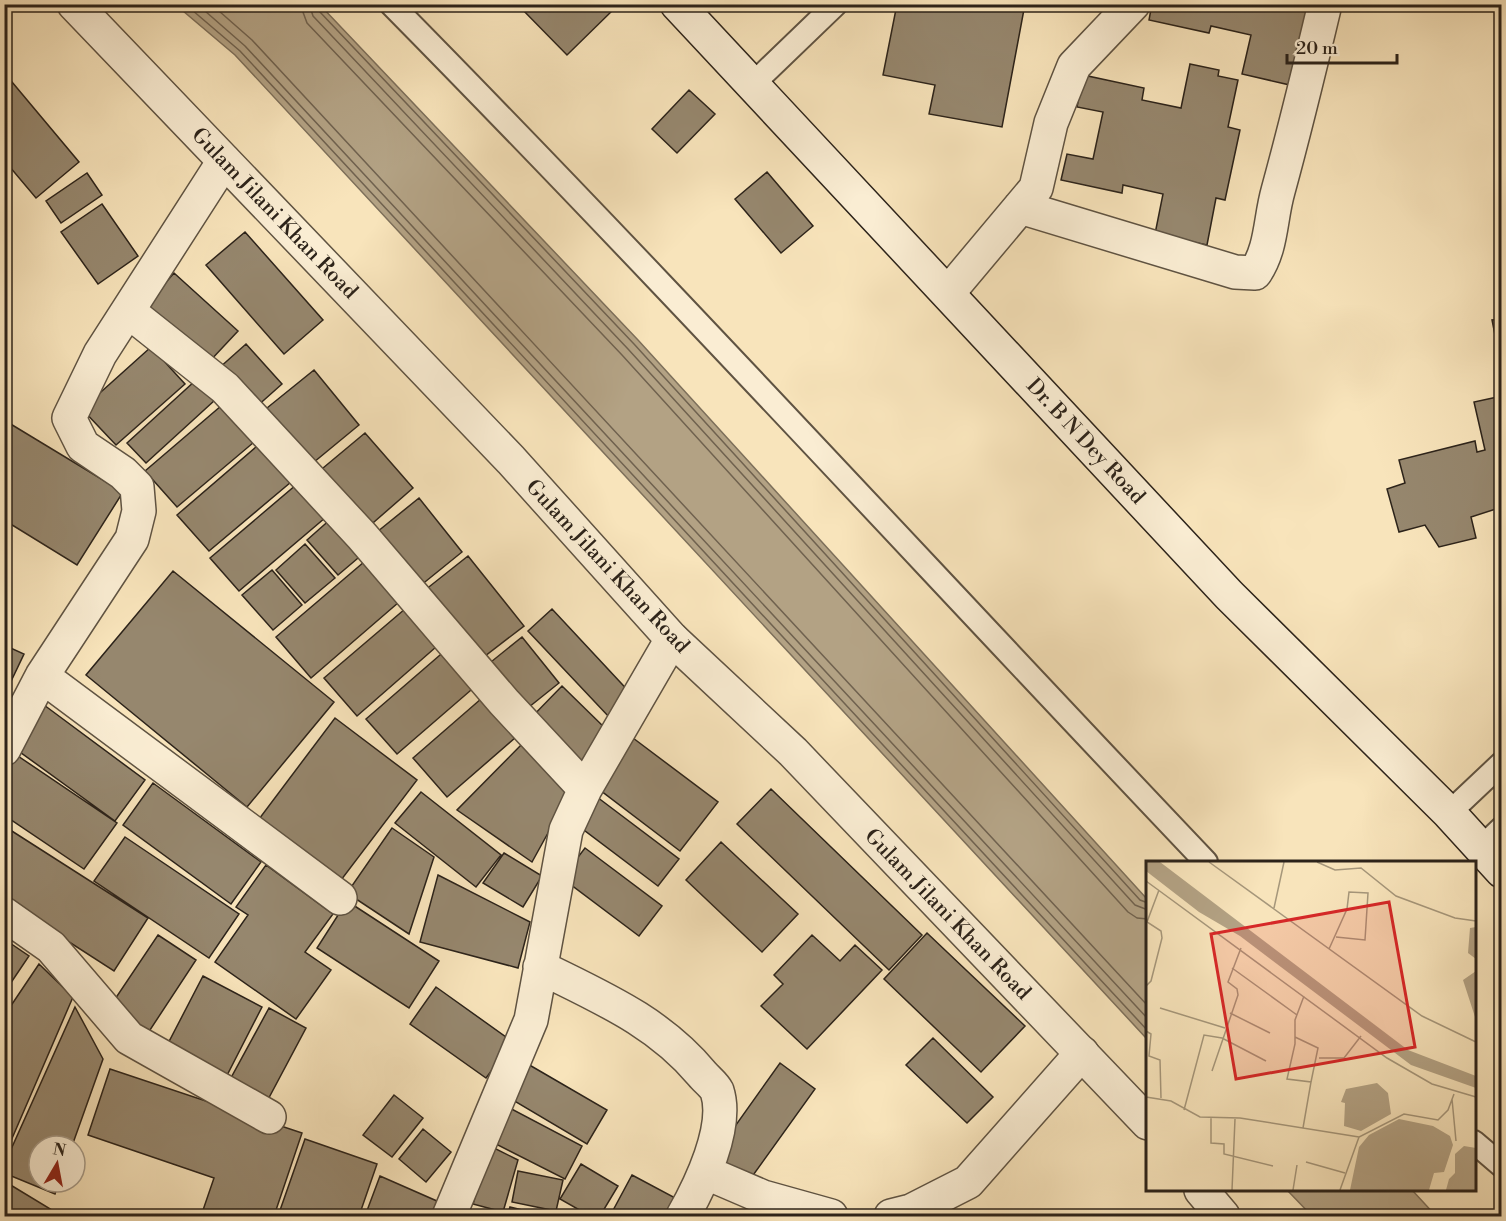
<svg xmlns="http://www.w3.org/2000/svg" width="1506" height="1221" font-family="'Libre Bodoni',serif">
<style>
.water{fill:#b3a284;stroke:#7d6f5a;stroke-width:1.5}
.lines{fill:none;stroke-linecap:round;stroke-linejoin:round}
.shore{stroke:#70624f;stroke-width:1.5}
.building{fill:#96876e;stroke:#2c231a;stroke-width:1.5}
.service-casing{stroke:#5f5342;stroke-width:26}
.minor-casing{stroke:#5f5342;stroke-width:36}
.tertiary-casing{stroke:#5f5342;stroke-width:36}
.secondary-casing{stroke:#2c231a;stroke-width:36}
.service{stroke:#faedd3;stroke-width:22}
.minor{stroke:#faedd3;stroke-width:33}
.tertiary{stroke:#faedd3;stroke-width:33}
.secondary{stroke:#faedd3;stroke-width:33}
.labels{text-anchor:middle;stroke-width:5;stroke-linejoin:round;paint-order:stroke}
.street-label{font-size:21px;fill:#2c231a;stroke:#faedd3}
.inset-road{fill:none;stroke:#a6977b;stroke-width:1.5}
.view{fill:#d62828;fill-opacity:0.15;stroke:#d62828;stroke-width:3}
.inset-edge{fill:none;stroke:#2c231a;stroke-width:3}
</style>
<rect width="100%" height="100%" fill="#f8e4bb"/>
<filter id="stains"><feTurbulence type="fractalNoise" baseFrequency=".00333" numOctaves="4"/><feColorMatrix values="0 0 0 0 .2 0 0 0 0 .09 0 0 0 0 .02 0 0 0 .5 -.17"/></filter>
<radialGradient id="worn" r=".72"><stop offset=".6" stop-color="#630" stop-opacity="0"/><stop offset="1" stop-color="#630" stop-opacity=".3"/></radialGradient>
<path class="water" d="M 176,5 L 320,5 L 638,340 L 1147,899 L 1147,1039 L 235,55 Z
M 1287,1190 L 1412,1190 L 1436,1216 L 1312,1216 Z"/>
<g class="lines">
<path class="shore" d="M 185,4 L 240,51 L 1148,1031
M 197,4 L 245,46 L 1148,1019
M 211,4 L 252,40 L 1148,1006
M 300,4 L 307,23 L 622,355 L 1128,912 L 1137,918 L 1148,919
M 309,4 L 313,16 L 628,349 L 1135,905 L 1148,910
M 317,4 L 319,11 L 634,344 L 1140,900 L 1148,903"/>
</g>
<path class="building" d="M 610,4 L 614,9 L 567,55 L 518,5 Z
M 897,4 L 1025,4 L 1002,127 L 929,114 L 935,85 L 883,75 Z
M 1152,4 L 1319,4 L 1290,85 L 1242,74 L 1251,35 L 1211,26 L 1209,33 L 1149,20 Z
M 1190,64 L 1219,70 L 1218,76 L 1238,80 L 1228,127 L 1240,130 L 1225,200 L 1216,198 L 1207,245 L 1155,234 L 1163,194 L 1123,185 L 1122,193 L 1061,180 L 1067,154 L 1093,159 L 1103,112 L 1077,107 L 1083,75 L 1144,88 L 1142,100 L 1181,108 Z
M 12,82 L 79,162 L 36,198 L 4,160 L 4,88 Z
M 689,90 L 715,114 L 677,153 L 652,129 Z
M 767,172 L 813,226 L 781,253 L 735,199 Z
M 87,173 L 102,195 L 61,223 L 46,201 Z
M 102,204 L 138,256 L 98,284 L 61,232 Z
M 245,232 L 323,320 L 284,354 L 206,265 Z
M 174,273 L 238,331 L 209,362 L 146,305 Z
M 1502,319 L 1502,370 L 1492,320 Z
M 246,344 L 282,384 L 255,408 L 218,369 Z
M 151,347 L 185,384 L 116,445 L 82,409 Z
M 314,370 L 359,425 L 308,467 L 262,412 Z
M 196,380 L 215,400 L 146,463 L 127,443 Z
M 1502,396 L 1502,507 L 1471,517 L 1476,538 L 1439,547 L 1425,525 L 1399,532 L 1387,489 L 1405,483 L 1399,460 L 1475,441 L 1477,452 L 1485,450 L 1474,402 Z
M 228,400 L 260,437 L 177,507 L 145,471 Z
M 4,420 L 123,492 L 77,565 L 4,520 Z
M 365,433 L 413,488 L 366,529 L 317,473 Z
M 264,440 L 297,477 L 209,551 L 177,515 Z
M 303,479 L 332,512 L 239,591 L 210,558 Z
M 419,498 L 462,552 L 415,590 L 372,536 Z
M 333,517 L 364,553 L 338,575 L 307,540 Z
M 305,544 L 335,578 L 305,603 L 276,570 Z
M 371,556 L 406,596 L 311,678 L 276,637 Z
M 468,556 L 524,626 L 476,663 L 420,594 Z
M 272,570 L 302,605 L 273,630 L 242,595 Z
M 173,571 L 334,702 L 247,807 L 86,675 Z
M 412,603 L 444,640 L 357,716 L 324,678 Z
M 552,609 L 634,697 L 610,718 L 528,631 Z
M 522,637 L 559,683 L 519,715 L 481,670 Z
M 4,645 L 24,654 L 4,696 Z
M 447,649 L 478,684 L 397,754 L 366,719 Z
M 562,686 L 609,732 L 571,771 L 526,723 Z
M 489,692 L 523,731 L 447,797 L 413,758 Z
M 44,705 L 145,780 L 115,821 L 13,747 Z
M 335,718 L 417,780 L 335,888 L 253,827 Z
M 633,738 L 718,802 L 680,851 L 596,787 Z
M 524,742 L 575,784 L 532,862 L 457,810 Z
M 12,752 L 117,823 L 84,869 L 4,815 L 4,763 Z
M 153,783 L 261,862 L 231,904 L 123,825 Z
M 771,789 L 922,935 L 889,970 L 737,824 Z
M 421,792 L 501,855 L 476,887 L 395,823 Z
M 597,797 L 679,859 L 658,886 L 576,824 Z
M 4,826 L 148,918 L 114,971 L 4,900 Z
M 392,828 L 434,857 L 409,934 L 347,893 Z
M 125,837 L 239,914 L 209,958 L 94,881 Z
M 721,842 L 798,914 L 762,952 L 686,880 Z
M 585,848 L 662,906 L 639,936 L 562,878 Z
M 504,853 L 542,876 L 523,907 L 483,883 Z
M 266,865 L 333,914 L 305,952 L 331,970 L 296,1019 L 215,962 L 248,915 L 236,907 Z
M 438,875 L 530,922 L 518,968 L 420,942 Z
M 347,901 L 439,961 L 409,1008 L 317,948 Z
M 927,933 L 1025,1026 L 981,1072 L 884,979 Z
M 158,935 L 196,960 L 148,1033 L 109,1008 Z
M 812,935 L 840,961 L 855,945 L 882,970 L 807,1049 L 761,1006 L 783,984 L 774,975 Z
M 4,939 L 29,956 L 4,993 Z
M 39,964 L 73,997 L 4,1157 L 4,1016 Z
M 203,976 L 262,1007 L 221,1087 L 161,1057 Z
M 436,987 L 513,1042 L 486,1078 L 410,1024 Z
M 75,1007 L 103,1059 L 72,1146 L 39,1146 L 39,1182 L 59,1182 L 55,1194 L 4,1173 L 4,1165 Z
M 269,1008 L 306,1028 L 264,1107 L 226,1087 Z
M 933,1038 L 993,1097 L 967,1123 L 906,1065 Z
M 526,1063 L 607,1110 L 587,1144 L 506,1096 Z
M 780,1063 L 815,1089 L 746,1185 L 711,1160 Z
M 110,1069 L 302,1133 L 274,1216 L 201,1216 L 214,1178 L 88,1135 Z
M 394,1095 L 423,1118 L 392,1157 L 363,1135 Z
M 506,1106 L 582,1146 L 565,1179 L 488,1140 Z
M 423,1129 L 451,1152 L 426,1182 L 399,1159 Z
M 305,1139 L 377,1164 L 359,1216 L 278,1216 Z
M 490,1146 L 518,1160 L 503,1212 L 473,1204 Z
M 581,1164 L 618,1186 L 600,1216 L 590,1216 L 560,1199 Z
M 518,1171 L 563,1180 L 556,1211 L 512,1202 Z
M 632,1175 L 679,1200 L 670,1216 L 610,1216 Z
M 380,1176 L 446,1205 L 441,1216 L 365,1216 Z
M 4,1181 L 52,1210 L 49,1216 L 15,1216 L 4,1210 Z
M 510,1207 L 547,1216 L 507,1216 Z"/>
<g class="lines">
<defs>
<path id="service" d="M 391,4 C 668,285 935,577 1206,862
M 753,84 L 836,4
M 1449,813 L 1502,763
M 1480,849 L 1502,828
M 1474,1142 L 1502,1166"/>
<path id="minor" d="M 1020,207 L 1235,272 L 1255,273 C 1272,248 1270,219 1278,191 C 1295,129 1310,67 1325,4
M 948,293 L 1036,188 L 1051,123 L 1074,66 L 1133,4
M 128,311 L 225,388 L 362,536 L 504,702 L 585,789
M 42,676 L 340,898
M 4,749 L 42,676 L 132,539 L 139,511 L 137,487 L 123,473 L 83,446 L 69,418 L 100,354 L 224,161
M 4,914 L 51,947 L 129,1038 L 269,1117
M 540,967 C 600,997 658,1021 702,1074 C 706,1079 714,1085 717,1091 C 729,1127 700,1186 683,1216
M 707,1173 L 763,1197 L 831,1216
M 449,1216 L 531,1020 L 566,830 L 585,789 L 672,639
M 891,1216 L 911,1211 L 968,1182 L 1082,1053"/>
<path id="tertiary" d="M 74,4 L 511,460 L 672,639 L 793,752 L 1148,1123
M 1201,1190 L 1223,1216"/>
<path id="secondary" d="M 677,4 L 1229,595 L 1449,813 L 1502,871"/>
</defs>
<use href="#service" class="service-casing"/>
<use href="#minor" class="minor-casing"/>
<use href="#tertiary" class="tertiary-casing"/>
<use href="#secondary" class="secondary-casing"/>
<use href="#service" class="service"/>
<use href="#minor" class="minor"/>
<use href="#tertiary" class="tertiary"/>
<use href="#secondary" class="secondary"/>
</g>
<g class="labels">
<g class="street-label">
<text transform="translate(275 213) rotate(46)" y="7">Gulam Jilani Khan Road</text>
<text transform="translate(1086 441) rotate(47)" y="7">Dr. B N Dey Road</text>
<text transform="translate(608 566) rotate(47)" y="7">Gulam Jilani Khan Road</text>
<text transform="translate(948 914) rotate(46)" y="7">Gulam Jilani Khan Road</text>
</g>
</g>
<g transform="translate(1146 861)">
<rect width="330" height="330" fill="#f8e4bb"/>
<path d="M 0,1 L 14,1 L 262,189 L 330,215 L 330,227 L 265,204 L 94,75 L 53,51 L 0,10 ZM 330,66 L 330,98 L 322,92 L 324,67 ZM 330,110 L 330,159 L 317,119 ZM 231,222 L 242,232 L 245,253 L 215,270 L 198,265 L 199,242 L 195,241 L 200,228 ZM 253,258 L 287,265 L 304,275 L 307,284 L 298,311 L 288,312 L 283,329 L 204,329 L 213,286 L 223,274 ZM 318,285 L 330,287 L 330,329 L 300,329 L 303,318 L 309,312 L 309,293 Z" fill="#b3a284"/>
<path class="inset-road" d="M 63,1 L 276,155 L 330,181M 171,1 L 189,9 L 215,7 L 250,35 L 309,57 L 330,60M 0,20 L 241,197 L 286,223 L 330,236M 128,47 L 138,1M 183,88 L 201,48 L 203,31 L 222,32 L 219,79 L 190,76M 86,107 L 151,154M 0,125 L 5,120 L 16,77 L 15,70 L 1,61 L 13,29M 14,147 L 79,167M 84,152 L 124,172M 0,170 L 5,173 L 3,195 L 14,199 L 15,237M 149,176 L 172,187 L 165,221M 173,197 L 198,197 L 215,175M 66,210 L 92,134 L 91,128 L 82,121 L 95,87M 0,236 L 25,240 L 54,256 L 94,257 L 213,276M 306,238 L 310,280M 38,249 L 58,174 L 76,177 L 120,200M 65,257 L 65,282 L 78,283 L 78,293 L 127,305M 157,267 L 165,221 L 141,218 L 149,183 L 149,159 L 158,135M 160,301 L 199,312M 86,329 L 89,258M 147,329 L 151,304M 194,329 L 213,276 L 258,253 L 292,259 L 302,249 L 308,233"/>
<path class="view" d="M 243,41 L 269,186 L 90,218 L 65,73 Z"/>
<rect width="330" height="330" class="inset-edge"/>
</g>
<rect width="1506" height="1221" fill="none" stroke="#f8e4bb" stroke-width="24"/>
<rect x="6" y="6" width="1494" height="1209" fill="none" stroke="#2c231a" stroke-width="3"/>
<rect x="12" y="12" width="1482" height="1197" fill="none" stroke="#2c231a" stroke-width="1.5"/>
<g transform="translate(57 1164) rotate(10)"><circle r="28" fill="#faedd3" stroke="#a89c89" stroke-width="1.5"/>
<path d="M0-4.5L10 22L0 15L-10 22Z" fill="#8f2418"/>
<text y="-9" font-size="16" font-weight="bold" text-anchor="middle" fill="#2c231a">N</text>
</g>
<path d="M1287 54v9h110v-9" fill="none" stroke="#2c231a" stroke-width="3"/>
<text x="1296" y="54" font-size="18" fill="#2c231a" stroke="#faedd3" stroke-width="4.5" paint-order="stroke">20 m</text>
<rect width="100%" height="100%" filter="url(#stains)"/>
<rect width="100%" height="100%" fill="url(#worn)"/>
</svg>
